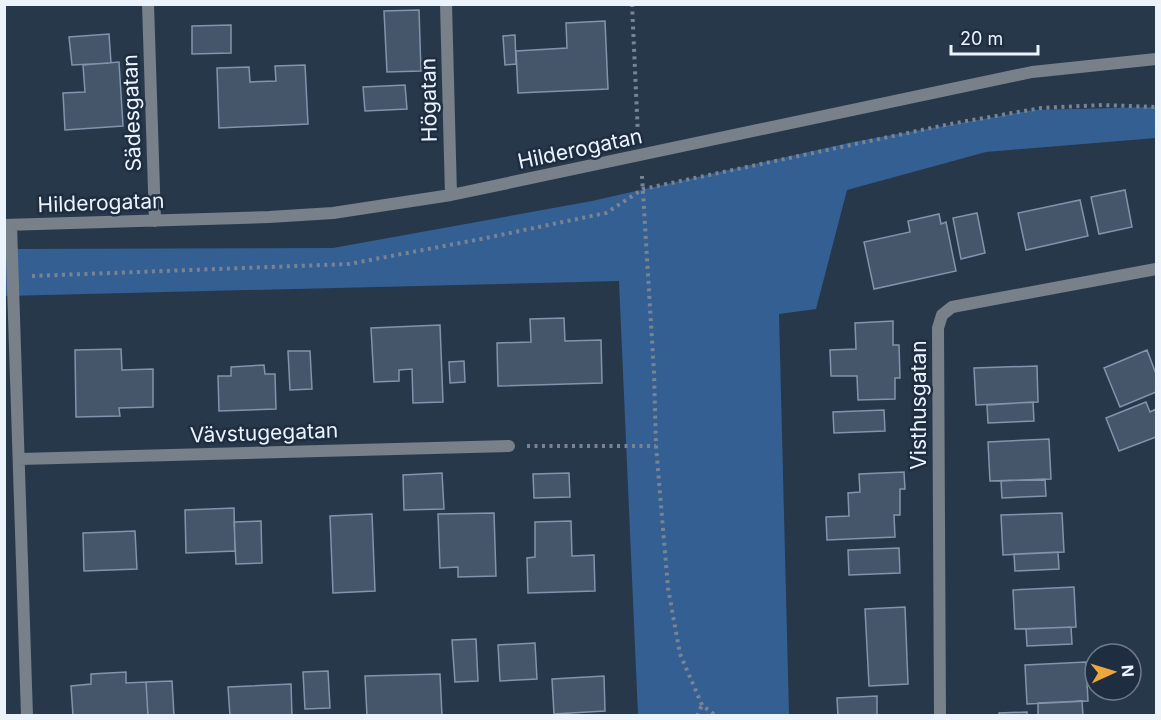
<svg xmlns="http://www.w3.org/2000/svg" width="1161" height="720" font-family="Inter,sans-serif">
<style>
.green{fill:#345f93}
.building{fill:#45566a;stroke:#8294ab;stroke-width:1.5}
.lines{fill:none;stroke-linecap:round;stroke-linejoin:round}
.path{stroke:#788494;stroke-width:4;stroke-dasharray:3 4.5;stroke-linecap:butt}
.street{stroke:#78808a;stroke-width:12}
.labels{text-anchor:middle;stroke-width:5;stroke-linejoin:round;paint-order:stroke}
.street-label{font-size:21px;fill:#ebf3fd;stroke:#1e2d40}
</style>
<rect width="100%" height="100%" fill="#28384b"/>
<path class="green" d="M 1156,107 L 1156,138 L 986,152 L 847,190 L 816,309 L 779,314 L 789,715 L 638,715 L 619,281 L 5,296 L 4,249 L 333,248 L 592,201 L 853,142 L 1033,110 Z"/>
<path class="building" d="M 419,10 L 421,71 L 387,72 L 384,11 Z
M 605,21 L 608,89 L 518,93 L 516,51 L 567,48 L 566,23 Z
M 231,25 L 231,53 L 192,54 L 192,26 Z
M 109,34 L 111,63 L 72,65 L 69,37 Z
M 515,35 L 516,64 L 505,65 L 503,36 Z
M 119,62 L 123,126 L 65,130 L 63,93 L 85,92 L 83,65 Z
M 305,65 L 308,124 L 219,128 L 217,68 L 249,67 L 250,82 L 276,81 L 275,66 Z
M 405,85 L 407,109 L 365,111 L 363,87 Z
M 1125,190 L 1132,227 L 1099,234 L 1091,197 Z
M 1080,200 L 1088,236 L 1026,250 L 1018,213 Z
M 977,213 L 985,253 L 961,259 L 953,218 Z
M 939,214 L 941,224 L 946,222 L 956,271 L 874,289 L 864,242 L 910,232 L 908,221 Z
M 564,318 L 565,341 L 601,340 L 602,383 L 498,386 L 497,343 L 531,342 L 530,319 Z
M 893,321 L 893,345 L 899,345 L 900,378 L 895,378 L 895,399 L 858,400 L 857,376 L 831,376 L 830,350 L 856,349 L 855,323 Z
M 440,325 L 443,402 L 413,403 L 412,369 L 399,370 L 399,381 L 374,382 L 371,328 Z
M 121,349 L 122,370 L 153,369 L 153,407 L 119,408 L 120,416 L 76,417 L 75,350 Z
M 1147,350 L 1156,374 L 1156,392 L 1120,407 L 1104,368 Z
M 288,351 L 310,351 L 312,389 L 290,390 Z
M 464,361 L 465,382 L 450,383 L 449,362 Z
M 264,365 L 265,374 L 275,374 L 276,409 L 219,411 L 218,376 L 231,376 L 231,367 Z
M 1037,366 L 1038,402 L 976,405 L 974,368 Z
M 1033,402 L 1034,421 L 988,423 L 987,405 Z
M 1146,402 L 1150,412 L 1156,409 L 1156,437 L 1119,451 L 1106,418 Z
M 884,410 L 885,431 L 834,433 L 833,412 Z
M 1049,439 L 1051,479 L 990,481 L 988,442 Z
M 904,472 L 905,489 L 900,489 L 900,515 L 894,515 L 895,537 L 827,540 L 826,517 L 849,516 L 848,493 L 860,492 L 859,474 Z
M 442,473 L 444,509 L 404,510 L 403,475 Z
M 569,473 L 570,497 L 534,498 L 533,474 Z
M 1045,479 L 1046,496 L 1002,498 L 1001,481 Z
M 234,508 L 235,551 L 186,553 L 185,510 Z
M 494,513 L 496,576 L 458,577 L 458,567 L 440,568 L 438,514 Z
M 1062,513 L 1064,552 L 1003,555 L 1001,515 Z
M 372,514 L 375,591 L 333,593 L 330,516 Z
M 261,521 L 262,563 L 236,564 L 234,522 Z
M 571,521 L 572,556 L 594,555 L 595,591 L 528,593 L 527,558 L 535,557 L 535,522 Z
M 135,531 L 137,569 L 84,571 L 83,533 Z
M 899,548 L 900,573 L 849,575 L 848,550 Z
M 1058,552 L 1059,569 L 1015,571 L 1014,554 Z
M 1074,587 L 1076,627 L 1015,629 L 1013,590 Z
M 905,607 L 908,684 L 869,686 L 865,609 Z
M 1071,627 L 1072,644 L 1027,646 L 1026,629 Z
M 476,639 L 478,681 L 455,682 L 452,640 Z
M 535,643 L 537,679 L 500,681 L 498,645 Z
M 1086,662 L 1088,701 L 1027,704 L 1025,665 Z
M 328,671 L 330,708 L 305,709 L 303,672 Z
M 126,672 L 126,683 L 146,682 L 148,716 L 73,716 L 71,686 L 91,684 L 91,674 Z
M 440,674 L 442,716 L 367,716 L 365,676 Z
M 604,676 L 605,711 L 554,714 L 552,679 Z
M 172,681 L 174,716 L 148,716 L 146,682 Z
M 291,684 L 292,716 L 230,716 L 228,687 Z
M 877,696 L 877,716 L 838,716 L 837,698 Z
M 1082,701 L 1083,716 L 1038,716 L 1038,703 Z
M 1027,712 L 1027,716 L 999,716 L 999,713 Z"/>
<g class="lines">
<path class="path" d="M 632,4 L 638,136
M 642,176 L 654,373 L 656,446 L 668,588 L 680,654 L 702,705 L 716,716
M 32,276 L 349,264 L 481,239 L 606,213 L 643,189 L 950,124 L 1041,108 L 1102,105 L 1156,107
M 527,446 L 656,446
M 697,716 L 702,705"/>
<path class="street" d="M 148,4 L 155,221
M 446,4 L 451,195
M 4,225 L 269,217 L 333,213 L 451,195 L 1032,72 L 1156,59
M 11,225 L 27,716
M 20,459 L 509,446
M 940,716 L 938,328 L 942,315 L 952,307 L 1156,269"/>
</g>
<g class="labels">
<g class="street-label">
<text transform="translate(429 100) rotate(-91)" y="7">Högatan</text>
<text transform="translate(132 113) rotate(-92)" y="7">Sädesgatan</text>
<text transform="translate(580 149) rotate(-12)" y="7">Hilderogatan</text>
<text transform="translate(101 203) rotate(-2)" y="7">Hilderogatan</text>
<text transform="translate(919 405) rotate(-90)" y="7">Visthusgatan</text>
<text transform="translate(264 433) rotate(-2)" y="7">Vävstugegatan</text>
</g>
</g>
<rect width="1161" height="720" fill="none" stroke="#ebf3fd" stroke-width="12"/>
<g transform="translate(1113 672) rotate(86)"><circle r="28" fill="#1e2d40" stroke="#707c8c" stroke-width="1.5"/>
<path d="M0-4.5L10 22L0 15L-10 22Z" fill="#eda83c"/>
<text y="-9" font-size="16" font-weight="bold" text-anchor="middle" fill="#ebf3fd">N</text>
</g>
<path d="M951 45v9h87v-9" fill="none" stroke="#ebf3fd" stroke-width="3"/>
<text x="960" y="45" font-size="18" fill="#ebf3fd" stroke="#1e2d40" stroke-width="4.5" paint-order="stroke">20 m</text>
</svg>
